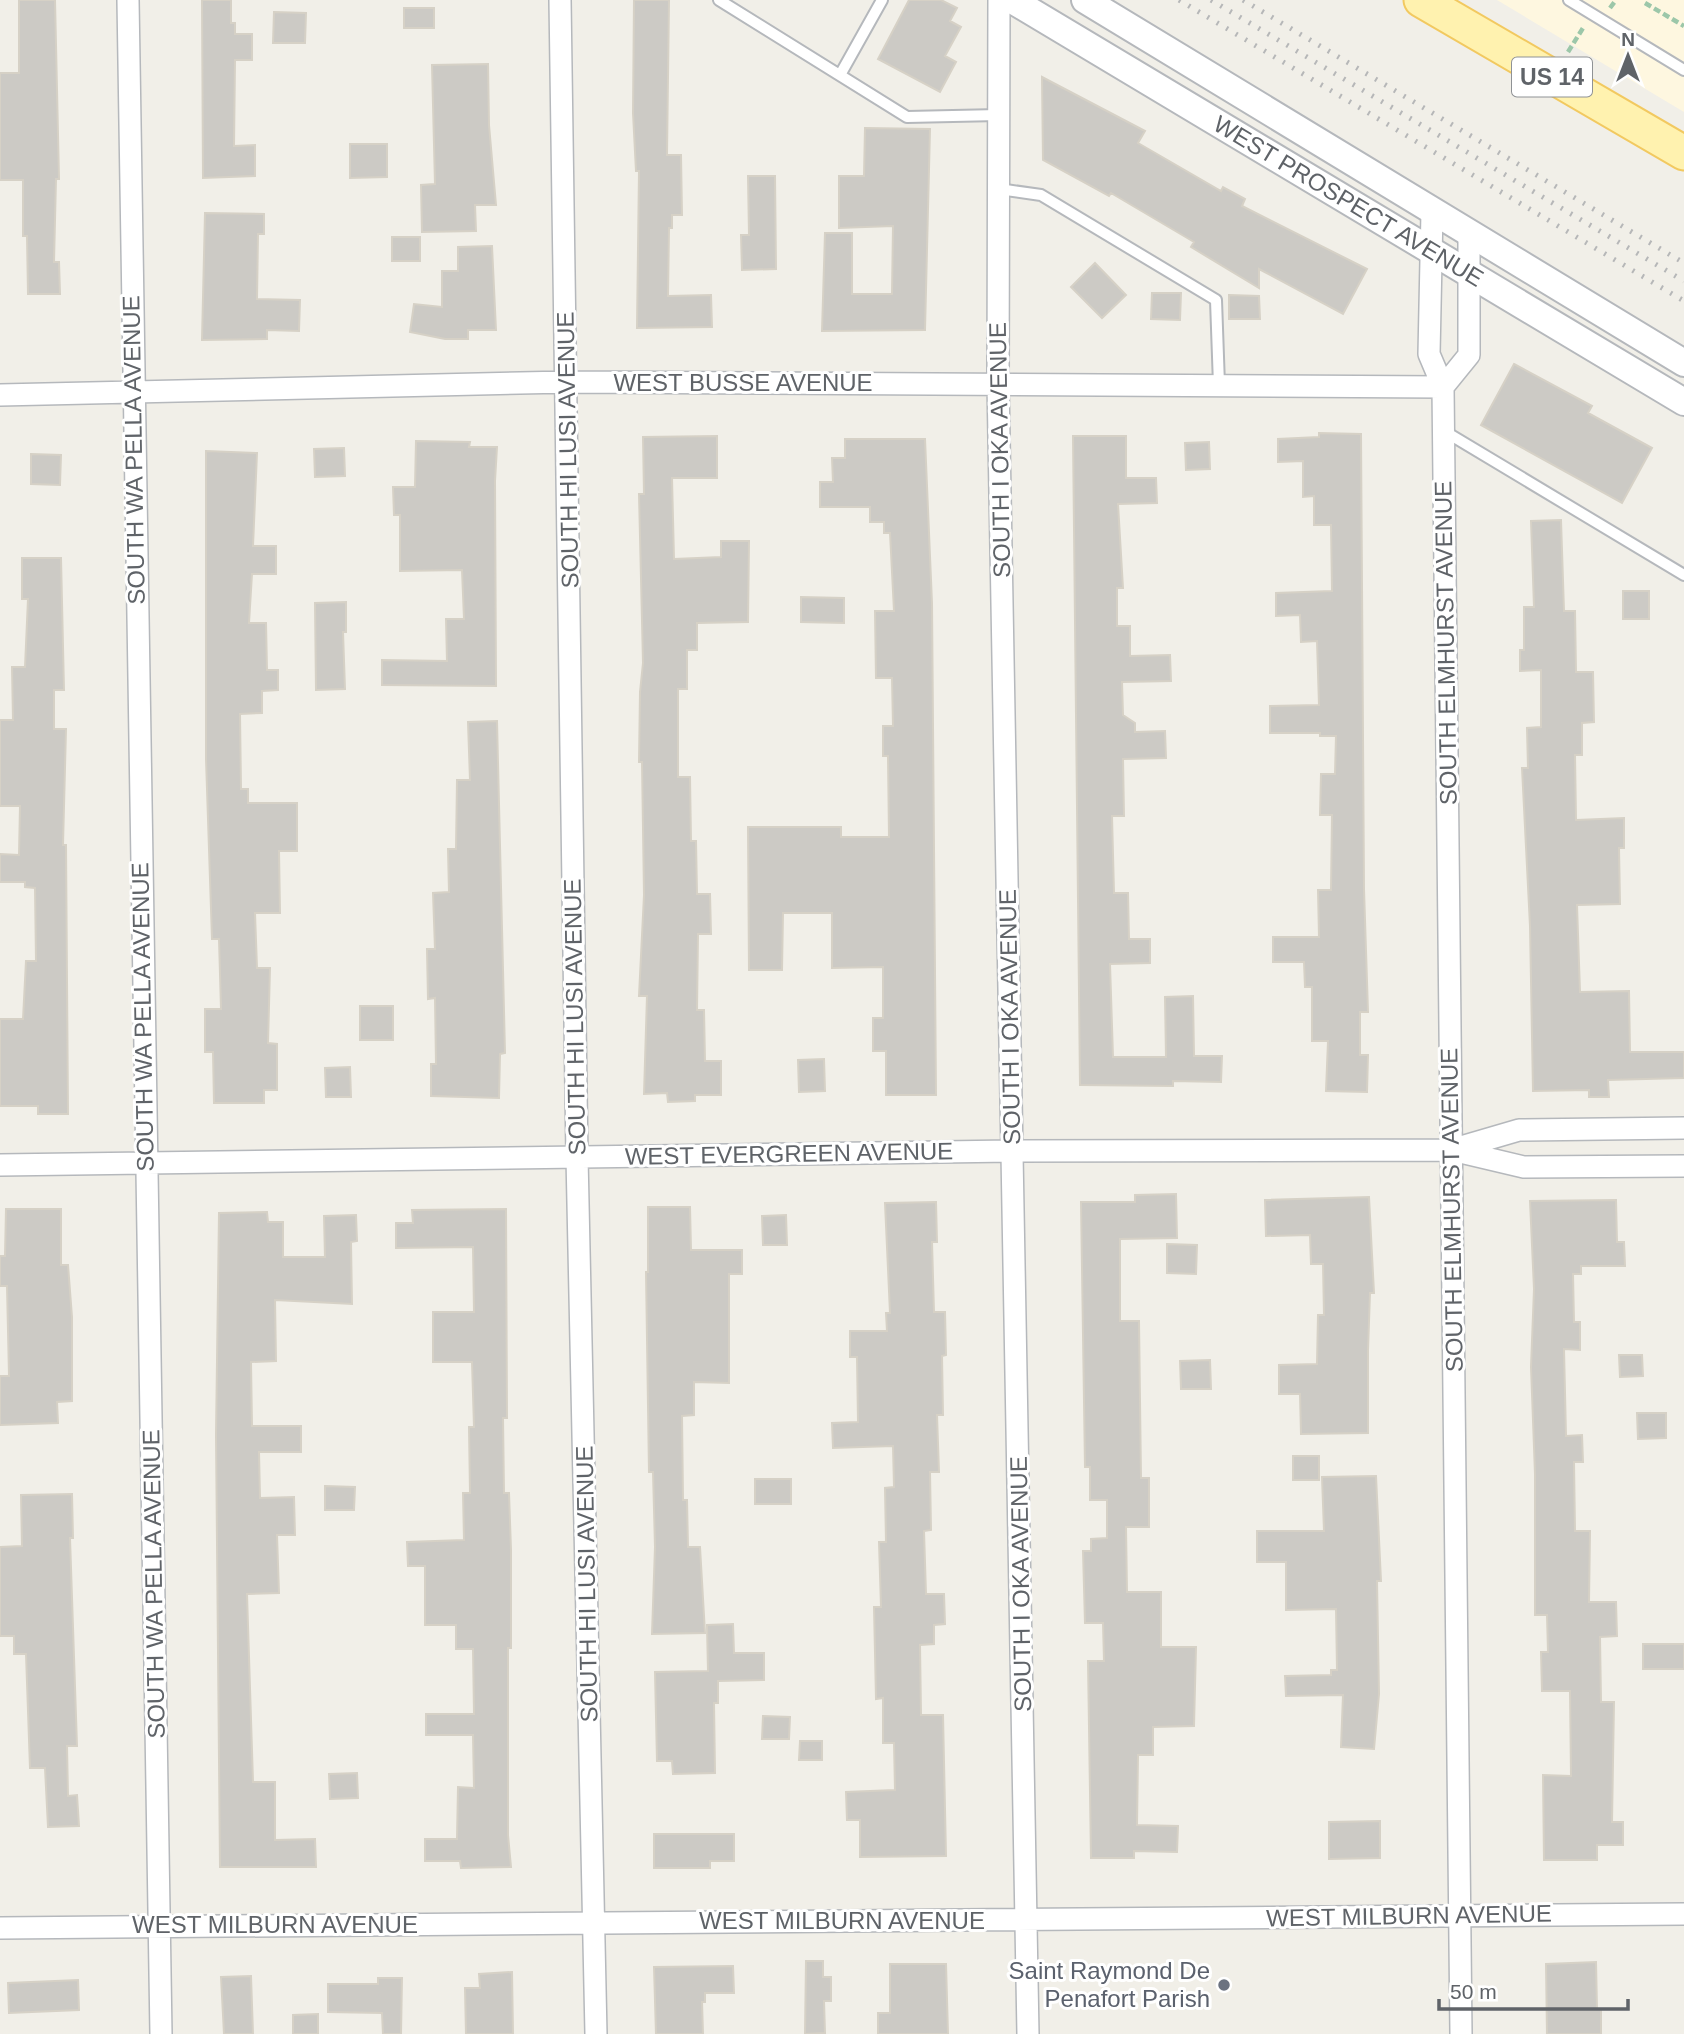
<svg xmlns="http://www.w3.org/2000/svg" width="1684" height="2034" font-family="Arial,sans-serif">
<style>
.commercial{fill:#fef7e0}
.building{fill:#cccac5;stroke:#d6d1c6;stroke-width:2}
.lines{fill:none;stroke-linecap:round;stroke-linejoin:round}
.service-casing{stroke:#b5b8bc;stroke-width:14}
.minor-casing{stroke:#b5b8bc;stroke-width:24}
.tertiary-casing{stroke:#b5b8bc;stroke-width:30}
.primary-casing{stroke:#f2c960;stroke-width:37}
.path{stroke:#9cc7a9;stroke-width:4.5;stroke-dasharray:7 3.5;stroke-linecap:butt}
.service{stroke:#fff;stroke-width:10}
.minor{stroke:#fff;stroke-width:21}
.tertiary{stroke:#fff;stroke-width:26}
.primary{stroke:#fff2af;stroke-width:33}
.rail{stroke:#b6b7b8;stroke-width:5;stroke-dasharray:2 9;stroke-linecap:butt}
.worship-dot{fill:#6b7280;stroke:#fff;stroke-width:2.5}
.labels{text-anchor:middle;stroke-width:6;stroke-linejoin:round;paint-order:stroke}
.shield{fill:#fff;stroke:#8f9295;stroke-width:2}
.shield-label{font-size:23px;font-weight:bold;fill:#5f6368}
.street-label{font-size:24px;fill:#5f6368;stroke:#fff}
.worship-label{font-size:24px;fill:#5b616d;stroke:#fff;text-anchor:end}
</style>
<rect width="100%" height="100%" fill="#f1efe8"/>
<path class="commercial" d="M 1497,0 L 1684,0 L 1684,112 Z"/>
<path class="building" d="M 19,0 L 55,0 L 59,179 L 56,179 L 54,262 L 59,262 L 60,294 L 28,294 L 27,236 L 23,236 L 23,180 L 0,180 L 0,73 L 19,73 Z
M 202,0 L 231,0 L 231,23 L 235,23 L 235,34 L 252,34 L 252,60 L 235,60 L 234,146 L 255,145 L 255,176 L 203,178 Z
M 634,0 L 669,0 L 667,155 L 681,155 L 682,215 L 672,215 L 672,228 L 669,228 L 668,296 L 711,295 L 712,327 L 637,328 L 639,171 L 636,171 L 633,113 Z
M 909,0 L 941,0 L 957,8 L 950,21 L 961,27 L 945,56 L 956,62 L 940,92 L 878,59 Z
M 404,8 L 434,8 L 434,28 L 404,28 Z
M 274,12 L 306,13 L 305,43 L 273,43 Z
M 488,64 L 489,125 L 496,205 L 475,205 L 476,231 L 422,232 L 421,185 L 435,184 L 432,65 Z
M 1042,77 L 1145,131 L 1138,143 L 1221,191 L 1223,187 L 1245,199 L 1242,206 L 1367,269 L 1343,314 L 1259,269 L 1259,288 L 1191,247 L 1194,242 L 1111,193 L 1109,196 L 1043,160 Z
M 865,128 L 930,129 L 925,330 L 822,331 L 825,233 L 852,233 L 852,294 L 892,294 L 893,226 L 839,228 L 839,176 L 864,176 Z
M 350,144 L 387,144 L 387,177 L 350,178 Z
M 748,176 L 775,176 L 776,269 L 742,270 L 741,235 L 749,235 Z
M 205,213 L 264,214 L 264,234 L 258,234 L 257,299 L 300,300 L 299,331 L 267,330 L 267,339 L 202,340 Z
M 392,237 L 420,237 L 420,261 L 392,261 Z
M 492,246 L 496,330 L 468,330 L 468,339 L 445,339 L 410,332 L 414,304 L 442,307 L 442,271 L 458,271 L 458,247 Z
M 1095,263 L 1126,295 L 1102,318 L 1071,287 Z
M 1152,293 L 1181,293 L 1180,320 L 1151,319 Z
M 1229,295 L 1259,296 L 1260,319 L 1229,319 Z
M 1514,364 L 1592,406 L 1588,413 L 1652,448 L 1622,503 L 1481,425 Z
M 1319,433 L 1361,434 L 1364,889 L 1368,1012 L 1360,1012 L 1360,1055 L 1368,1055 L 1367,1092 L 1326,1091 L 1328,1041 L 1312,1041 L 1312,987 L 1305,987 L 1304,962 L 1273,962 L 1273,937 L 1319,937 L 1318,890 L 1331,890 L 1332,815 L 1320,815 L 1321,774 L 1335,774 L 1336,736 L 1320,736 L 1320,733 L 1270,733 L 1270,706 L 1319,705 L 1317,641 L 1301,642 L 1300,615 L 1276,616 L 1276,593 L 1332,591 L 1331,525 L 1314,525 L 1314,496 L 1303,497 L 1303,461 L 1278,462 L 1278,439 L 1319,437 Z
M 717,436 L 717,478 L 672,478 L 674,559 L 721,557 L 721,541 L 749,541 L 748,622 L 697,623 L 697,650 L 687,650 L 687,689 L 678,689 L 678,777 L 690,777 L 691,841 L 696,841 L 697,894 L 710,894 L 711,934 L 698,934 L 697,1010 L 704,1010 L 705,1061 L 721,1061 L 721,1095 L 695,1095 L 695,1101 L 668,1102 L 667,1093 L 644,1094 L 647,996 L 639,996 L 644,895 L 642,762 L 639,762 L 640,692 L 643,663 L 639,494 L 644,494 L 643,437 Z
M 1073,436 L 1126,436 L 1126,478 L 1156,478 L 1157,503 L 1118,504 L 1123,588 L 1117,588 L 1117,626 L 1130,626 L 1130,656 L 1170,655 L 1171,681 L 1122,682 L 1123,715 L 1135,723 L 1135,732 L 1165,731 L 1166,758 L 1123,759 L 1124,816 L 1112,816 L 1114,893 L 1128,893 L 1129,939 L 1150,939 L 1150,963 L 1110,964 L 1113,1057 L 1166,1057 L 1165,997 L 1193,996 L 1194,1056 L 1222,1056 L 1221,1082 L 1173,1081 L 1173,1086 L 1080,1085 Z
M 845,439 L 925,439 L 932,603 L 936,1095 L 886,1095 L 886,1051 L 873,1051 L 873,1018 L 883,1018 L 883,967 L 832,968 L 832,913 L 783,913 L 782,970 L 749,970 L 748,827 L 841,827 L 841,837 L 889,837 L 888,756 L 883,756 L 883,726 L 893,726 L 892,678 L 876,678 L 875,611 L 894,611 L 890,533 L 884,533 L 884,522 L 870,522 L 870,507 L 820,507 L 820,482 L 833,482 L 832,458 L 845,458 Z
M 416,441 L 470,442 L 469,447 L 497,447 L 495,481 L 496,686 L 382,685 L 382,660 L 447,661 L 446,619 L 464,619 L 462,570 L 400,571 L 400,515 L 394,515 L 393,487 L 415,487 Z
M 1209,442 L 1210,469 L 1186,470 L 1185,443 Z
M 344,448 L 345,476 L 315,477 L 314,449 Z
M 206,451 L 257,453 L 253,546 L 276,546 L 276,574 L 252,574 L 249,623 L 266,623 L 267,670 L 278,670 L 278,690 L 262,691 L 262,713 L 240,714 L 241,789 L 248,789 L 248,803 L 297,803 L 297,851 L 279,851 L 280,913 L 255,913 L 257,968 L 270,968 L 268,1043 L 277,1044 L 277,1090 L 264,1090 L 264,1103 L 214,1103 L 213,1052 L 205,1052 L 205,1009 L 221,1009 L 219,939 L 212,939 L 206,759 Z
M 31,454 L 61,455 L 60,485 L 31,484 Z
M 1561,520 L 1564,611 L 1575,611 L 1576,672 L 1593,672 L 1594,722 L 1582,723 L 1582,755 L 1575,755 L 1576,820 L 1624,818 L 1624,848 L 1619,848 L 1620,904 L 1577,905 L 1580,992 L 1629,991 L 1630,1052 L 1684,1052 L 1684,1078 L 1608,1080 L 1609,1097 L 1589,1097 L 1589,1090 L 1533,1091 L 1530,926 L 1522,768 L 1528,768 L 1527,728 L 1541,727 L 1541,670 L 1520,671 L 1520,650 L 1524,650 L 1524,607 L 1534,607 L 1531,521 Z
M 22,558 L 61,558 L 64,690 L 54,690 L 54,729 L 66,729 L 63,845 L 66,845 L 68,1114 L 38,1114 L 38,1106 L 0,1106 L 0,1019 L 23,1019 L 26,961 L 36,961 L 35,888 L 25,887 L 25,882 L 0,882 L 0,854 L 19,855 L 20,806 L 0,806 L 0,720 L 13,720 L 12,667 L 25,667 L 28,599 L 22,599 Z
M 1623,591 L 1649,591 L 1649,619 L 1623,619 Z
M 801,597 L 844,598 L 844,623 L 801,622 Z
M 346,602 L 346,632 L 343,632 L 345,689 L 316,690 L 315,603 Z
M 497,721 L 505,1053 L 500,1054 L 499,1098 L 431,1096 L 431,1064 L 436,1064 L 435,998 L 428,999 L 427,949 L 435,949 L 433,893 L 449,892 L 448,849 L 456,849 L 457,780 L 470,780 L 468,722 Z
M 360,1006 L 393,1006 L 393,1040 L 360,1040 Z
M 824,1059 L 825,1091 L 799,1092 L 798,1060 Z
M 350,1067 L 351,1097 L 326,1097 L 325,1068 Z
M 1176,1194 L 1177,1238 L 1120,1239 L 1120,1321 L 1139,1321 L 1141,1478 L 1149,1478 L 1149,1527 L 1126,1527 L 1127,1592 L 1161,1592 L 1161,1647 L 1196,1647 L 1194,1726 L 1153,1727 L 1153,1755 L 1138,1755 L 1137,1825 L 1178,1826 L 1177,1852 L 1134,1851 L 1134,1858 L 1091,1858 L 1088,1661 L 1104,1661 L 1103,1623 L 1085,1623 L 1083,1551 L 1091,1551 L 1091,1539 L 1107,1538 L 1107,1500 L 1090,1500 L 1090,1467 L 1085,1467 L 1081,1202 L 1135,1202 L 1135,1195 Z
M 1369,1197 L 1374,1293 L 1370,1293 L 1368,1350 L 1368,1433 L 1301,1434 L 1300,1394 L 1279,1394 L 1279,1365 L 1317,1364 L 1318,1315 L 1324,1315 L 1323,1264 L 1311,1264 L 1310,1235 L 1266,1236 L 1265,1200 Z
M 1616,1200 L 1617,1242 L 1624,1242 L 1625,1266 L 1581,1266 L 1581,1274 L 1573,1274 L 1574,1322 L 1580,1322 L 1580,1350 L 1564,1349 L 1566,1436 L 1582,1435 L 1583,1462 L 1574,1462 L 1575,1531 L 1590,1531 L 1589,1602 L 1616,1602 L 1617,1636 L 1600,1637 L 1601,1702 L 1614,1702 L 1612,1822 L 1623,1822 L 1623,1845 L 1597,1845 L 1597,1860 L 1544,1860 L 1543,1775 L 1571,1776 L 1570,1691 L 1542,1691 L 1541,1652 L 1548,1652 L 1547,1615 L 1535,1615 L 1535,1474 L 1531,1367 L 1534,1289 L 1530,1201 Z
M 936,1202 L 937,1242 L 932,1242 L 934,1312 L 945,1312 L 946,1355 L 942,1356 L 943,1415 L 937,1415 L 939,1472 L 930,1472 L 931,1530 L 924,1531 L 926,1594 L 944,1594 L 945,1624 L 934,1625 L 934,1644 L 920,1645 L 921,1715 L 943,1715 L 946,1856 L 860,1857 L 860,1820 L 847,1820 L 846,1792 L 895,1790 L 894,1743 L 883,1743 L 883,1698 L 876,1699 L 874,1607 L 881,1607 L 879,1542 L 886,1542 L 885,1488 L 894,1487 L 893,1446 L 833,1448 L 832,1423 L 858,1422 L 857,1357 L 850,1357 L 850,1331 L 887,1331 L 886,1313 L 890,1313 L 885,1203 Z
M 648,1207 L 690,1207 L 691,1250 L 742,1250 L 742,1274 L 729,1274 L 729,1383 L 694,1382 L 694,1415 L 682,1416 L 683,1500 L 687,1500 L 688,1547 L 700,1547 L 705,1633 L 652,1634 L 655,1547 L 653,1472 L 649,1472 L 646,1272 L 648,1272 Z
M 6,1209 L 61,1209 L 61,1265 L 68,1265 L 72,1317 L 72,1401 L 57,1402 L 58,1423 L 0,1425 L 0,1376 L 9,1376 L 7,1286 L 0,1286 L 0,1256 L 5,1256 Z
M 506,1209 L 507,1418 L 503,1418 L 504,1493 L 509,1493 L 511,1550 L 511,1648 L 508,1648 L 508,1835 L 511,1867 L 461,1868 L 460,1861 L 425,1861 L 425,1839 L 457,1839 L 458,1787 L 474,1788 L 473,1735 L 426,1735 L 426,1714 L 474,1714 L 473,1649 L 456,1649 L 456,1625 L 425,1625 L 425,1566 L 408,1566 L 407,1542 L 464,1540 L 463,1493 L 470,1493 L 469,1427 L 474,1427 L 472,1362 L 433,1362 L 433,1312 L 474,1312 L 473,1247 L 396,1248 L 396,1223 L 413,1223 L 412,1210 Z
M 267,1212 L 268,1222 L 283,1222 L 283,1257 L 325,1257 L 324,1216 L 356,1215 L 357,1241 L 351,1242 L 352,1304 L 275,1300 L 276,1361 L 251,1362 L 252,1426 L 301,1426 L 301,1452 L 259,1452 L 260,1498 L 294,1497 L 295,1535 L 277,1535 L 279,1593 L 247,1594 L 253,1782 L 275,1782 L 275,1840 L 315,1839 L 316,1867 L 220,1867 L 216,1435 L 219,1213 Z
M 786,1215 L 787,1245 L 763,1245 L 762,1216 Z
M 1167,1244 L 1197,1245 L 1196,1274 L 1167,1273 Z
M 1619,1355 L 1642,1355 L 1643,1376 L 1620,1377 Z
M 1210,1360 L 1211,1389 L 1181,1389 L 1180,1361 Z
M 1637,1413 L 1666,1413 L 1666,1438 L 1638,1439 Z
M 1293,1456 L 1319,1456 L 1319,1480 L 1293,1480 Z
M 1376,1476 L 1381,1581 L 1377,1581 L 1379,1694 L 1374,1749 L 1341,1747 L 1343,1695 L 1286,1696 L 1285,1676 L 1331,1675 L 1331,1670 L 1337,1670 L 1336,1609 L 1286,1610 L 1286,1562 L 1257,1562 L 1257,1531 L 1324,1531 L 1322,1477 Z
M 755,1479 L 791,1479 L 791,1504 L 755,1504 Z
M 325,1486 L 355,1487 L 354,1510 L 325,1510 Z
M 72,1494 L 73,1538 L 70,1538 L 77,1746 L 67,1746 L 68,1796 L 77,1795 L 79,1826 L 48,1827 L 45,1768 L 30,1768 L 26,1654 L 14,1654 L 14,1636 L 0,1636 L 0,1547 L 22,1546 L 21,1495 Z
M 733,1624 L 734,1653 L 764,1653 L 764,1680 L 718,1681 L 718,1703 L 714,1703 L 715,1773 L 673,1774 L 672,1761 L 657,1761 L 655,1672 L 708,1671 L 707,1625 Z
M 1643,1644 L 1684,1644 L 1684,1669 L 1643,1669 Z
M 763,1716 L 790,1717 L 789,1739 L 762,1739 Z
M 800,1741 L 822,1741 L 822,1760 L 799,1760 Z
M 357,1773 L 358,1798 L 330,1799 L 329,1774 Z
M 1380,1821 L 1380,1858 L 1329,1859 L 1329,1822 Z
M 654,1834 L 734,1834 L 734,1861 L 710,1861 L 710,1868 L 654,1868 Z
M 806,1961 L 823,1961 L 823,1977 L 831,1977 L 831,2001 L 824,2001 L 825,2033 L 805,2034 Z
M 1596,1962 L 1597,2009 L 1601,2009 L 1601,2034 L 1547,2034 L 1546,1964 Z
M 890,1964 L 946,1964 L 948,2034 L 878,2034 L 878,2013 L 890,2013 Z
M 733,1966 L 734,1993 L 705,1993 L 705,2002 L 702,2002 L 703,2034 L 656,2034 L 654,1967 Z
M 512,1972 L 513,2034 L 466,2034 L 465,1988 L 480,1988 L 479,1974 Z
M 251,1976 L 253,2034 L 224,2034 L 221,1977 Z
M 378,1978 L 402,1978 L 401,2034 L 383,2034 L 382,2013 L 328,2012 L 328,1984 L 378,1984 Z
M 78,1980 L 79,2010 L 9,2013 L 8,1983 Z
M 318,2014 L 318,2034 L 293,2034 L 293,2015 Z"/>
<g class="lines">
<defs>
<path id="service" d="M 719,0 L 907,117 L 999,115
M 1569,0 L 1684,70
M 840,75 L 882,0
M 999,189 L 1041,195 L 1216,300 L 1219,385
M 1444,431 L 1684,575"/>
<path id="minor" d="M 128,0 L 161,2034
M 560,0 L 577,1157 L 596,2034
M 999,0 L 998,383 L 1028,2034
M 1432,212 L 1429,354 L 1443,387 L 1461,2034
M 1443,387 L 1469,355 L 1469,235
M 0,395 L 567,382 L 1443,387
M 1454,1149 L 1519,1130 L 1684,1128
M 0,1165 L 1012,1151 L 1452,1150 L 1524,1167 L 1684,1166
M 0,1928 L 1684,1914"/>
<g id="tertiary">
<path id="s1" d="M 1012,0 L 1684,402"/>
<path d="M 1085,0 L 1684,363"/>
</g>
<path id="primary" d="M 1421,0 L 1684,153"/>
</defs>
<use href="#service" class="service-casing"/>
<use href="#minor" class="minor-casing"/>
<use href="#tertiary" class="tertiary-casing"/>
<use href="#primary" class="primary-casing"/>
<path class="path" d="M 1645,3 L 1684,26
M 1610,8 L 1616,0
M 1568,52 L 1583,28"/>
<use href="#service" class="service"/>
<use href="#minor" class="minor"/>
<use href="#tertiary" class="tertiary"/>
<use href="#primary" class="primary"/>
<path class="rail" d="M 1179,0 L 1684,301
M 1211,0 L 1684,281
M 1243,0 L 1684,263"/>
</g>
<circle class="worship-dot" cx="1224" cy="1985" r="7"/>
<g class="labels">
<rect class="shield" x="1512" y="57.5" width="80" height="39" rx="5"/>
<g class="shield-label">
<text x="1552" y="85">US 14</text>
</g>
<g class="street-label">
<text dy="8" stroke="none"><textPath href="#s1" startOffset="392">WEST PROSPECT AVENUE</textPath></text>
<text x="743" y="391">WEST BUSSE AVENUE</text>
<text transform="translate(134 450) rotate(-91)" y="8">SOUTH WA PELLA AVENUE</text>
<text transform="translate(568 450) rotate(-91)" y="8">SOUTH HI LUSI AVENUE</text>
<text transform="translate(1000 450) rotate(-91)" y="8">SOUTH I OKA AVENUE</text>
<text transform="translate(1446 643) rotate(-91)" y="8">SOUTH ELMHURST AVENUE</text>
<text transform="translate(143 1017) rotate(-91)" y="8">SOUTH WA PELLA AVENUE</text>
<text transform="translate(575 1017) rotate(-91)" y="8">SOUTH HI LUSI AVENUE</text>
<text transform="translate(1010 1017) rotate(-91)" y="8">SOUTH I OKA AVENUE</text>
<text transform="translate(789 1154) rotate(-1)" y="8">WEST EVERGREEN AVENUE</text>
<text transform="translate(1452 1210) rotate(-91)" y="8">SOUTH ELMHURST AVENUE</text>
<text transform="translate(154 1584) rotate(-91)" y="8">SOUTH WA PELLA AVENUE</text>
<text transform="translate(587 1584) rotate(-91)" y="8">SOUTH HI LUSI AVENUE</text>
<text transform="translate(1021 1584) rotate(-91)" y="8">SOUTH I OKA AVENUE</text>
<text transform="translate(1409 1916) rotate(-1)" y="8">WEST MILBURN AVENUE</text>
<text x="842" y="1929">WEST MILBURN AVENUE</text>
<text x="275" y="1933">WEST MILBURN AVENUE</text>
</g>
<g class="worship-label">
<text x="1210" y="1979">Saint Raymond De<tspan x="1210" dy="28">Penafort Parish</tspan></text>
</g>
</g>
<g transform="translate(1628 56)" stroke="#ffffff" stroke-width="5" paint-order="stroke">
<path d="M0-5L12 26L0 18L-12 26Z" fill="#5f6368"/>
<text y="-10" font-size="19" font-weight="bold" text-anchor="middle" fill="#5f6368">N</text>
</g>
<path d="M1439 1999v10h189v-10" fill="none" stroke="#5f6368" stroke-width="3.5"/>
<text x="1450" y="1999" font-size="21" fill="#5f6368" stroke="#ffffff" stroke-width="5" paint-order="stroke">50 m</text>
</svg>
